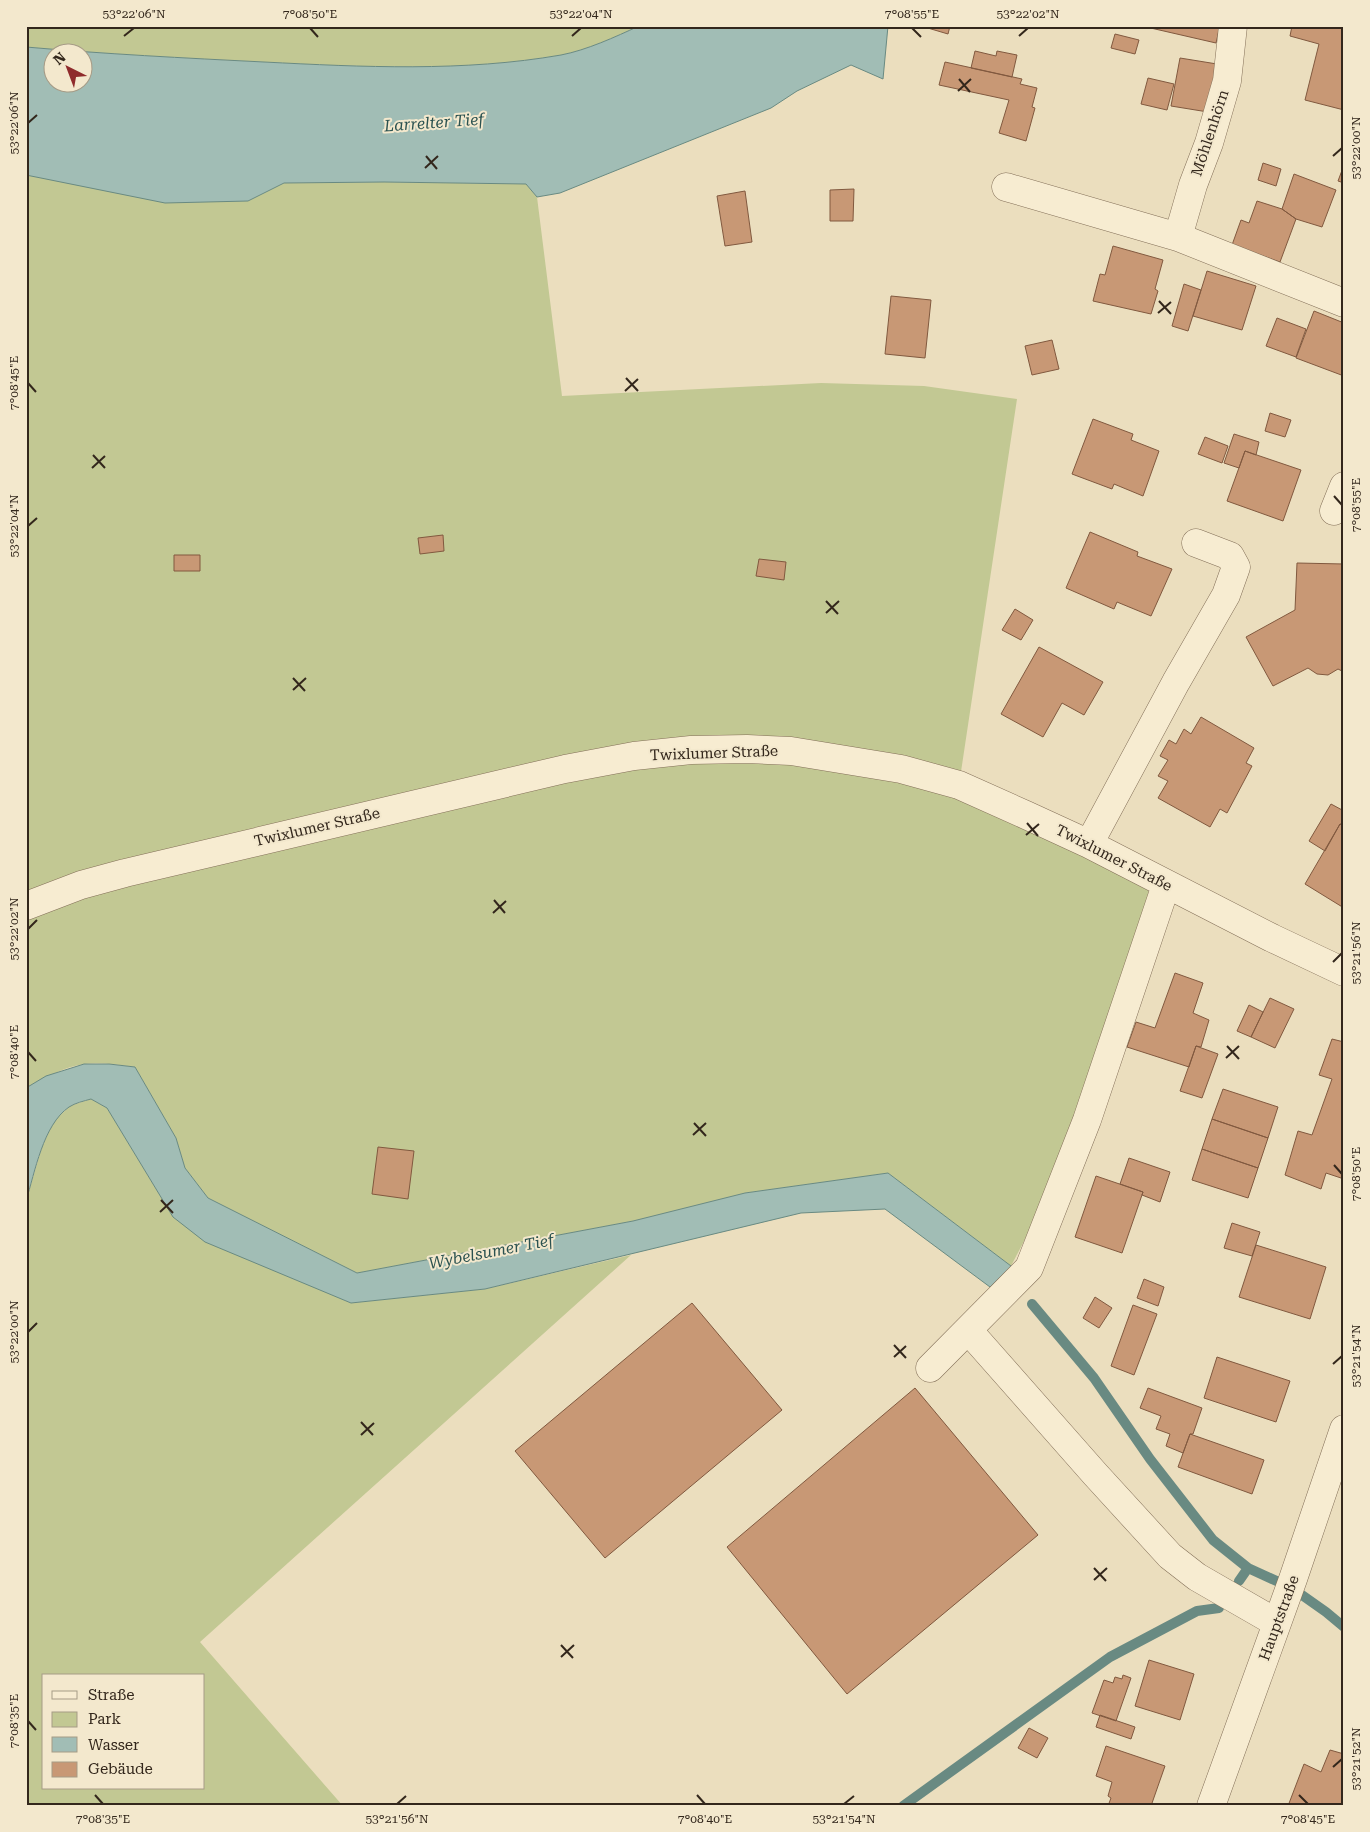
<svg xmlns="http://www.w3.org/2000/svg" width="1370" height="1832" font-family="'Roboto Serif',serif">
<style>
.green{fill:#c2c893;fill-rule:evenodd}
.water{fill:#a1bdb5;stroke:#698a82;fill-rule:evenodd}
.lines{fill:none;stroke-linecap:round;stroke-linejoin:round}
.stream{stroke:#698a82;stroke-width:10}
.building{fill:#c89875;stroke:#81593f}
.minor-casing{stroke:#836f58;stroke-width:29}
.minor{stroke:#f7ecd1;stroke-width:28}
.ticks{fill:none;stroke:#33271c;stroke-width:2}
.labels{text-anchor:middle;stroke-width:4;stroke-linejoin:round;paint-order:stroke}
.street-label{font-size:15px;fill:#33271c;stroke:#f3e8cd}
.water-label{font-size:16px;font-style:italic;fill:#2b5250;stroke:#f3e8cd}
.neatline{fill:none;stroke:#33271c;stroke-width:2}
.ticks-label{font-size:12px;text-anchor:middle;fill:#33271c}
</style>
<rect width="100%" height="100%" fill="#ebdebe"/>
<path class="green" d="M 26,26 L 639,26 C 615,37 587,50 561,55 C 464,72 362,67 264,62 C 184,58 105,54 26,47 Z
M 26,175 L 248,201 L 284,183 L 384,182 L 526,184 L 537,197 L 562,396 L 821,383 L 924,386 L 1017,399 L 959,785 L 1166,885 L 1087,1120 L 1011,1266 L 888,1173 L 745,1193 L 633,1221 L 357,1273 L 208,1198 L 185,1168 L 176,1138 L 135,1067 C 118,1065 101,1062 84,1064 C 64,1067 44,1078 26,1088 Z
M 91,1099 L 107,1108 L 173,1217 L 351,1303 L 485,1289 L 631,1255 L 200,1642 L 343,1806 L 26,1806 L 26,1201 L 42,1147 L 54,1121 L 70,1106 ZM 44,1676 L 204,1676 L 204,1788 L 44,1788 Z"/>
<path class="water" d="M 639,26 L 888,26 L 883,79 L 851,65 L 797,91 L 771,108 L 560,193 L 537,197 L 526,184 L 384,182 L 284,183 L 248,201 L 165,203 L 26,175 L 26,47 C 105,54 184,58 264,62 C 362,67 464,72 561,55 C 587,50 615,37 639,26 ZM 52,52 L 82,52 L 82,82 L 52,82 Z
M 84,1064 L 109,1064 L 135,1067 L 176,1138 L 185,1168 L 208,1198 L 357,1273 L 633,1221 L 745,1193 L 888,1173 L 1011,1266 L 990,1287 L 885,1209 L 801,1213 L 485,1289 L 351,1303 L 205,1242 L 173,1217 L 107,1108 L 91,1099 C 84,1101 75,1103 69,1107 C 43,1125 35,1172 26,1201 L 26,1088 L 46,1076 Z"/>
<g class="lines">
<path class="stream" d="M 1032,1304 L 1094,1378 L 1150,1459 L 1213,1540 L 1248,1568 L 1292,1588 L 1326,1612 L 1344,1627
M 1239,1581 L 1248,1568
M 903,1806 L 1110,1657 L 1197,1611 L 1219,1608"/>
</g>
<path class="building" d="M 921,26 L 950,26 L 948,34 Z
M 1142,26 L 1220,26 L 1216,43 Z
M 1292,26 L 1344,26 L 1344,110 L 1305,100 L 1319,44 L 1290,36 Z
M 1115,34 L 1139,40 L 1135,54 L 1111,48 Z
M 975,51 L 996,56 L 997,51 L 1017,55 L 1012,77 L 971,68 Z
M 1180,58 L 1217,64 L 1208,112 L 1171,106 Z
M 945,62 L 1022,79 L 1020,84 L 1037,88 L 1032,107 L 1035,108 L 1026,141 L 999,133 L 1009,100 L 939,85 Z
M 1148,78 L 1174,84 L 1167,110 L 1141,104 Z
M 1263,163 L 1281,169 L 1276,186 L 1258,180 Z
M 1344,165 L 1344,183 L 1338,181 Z
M 1294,174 L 1336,190 L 1322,227 L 1296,219 L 1282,209 Z
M 854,189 L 853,221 L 830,221 L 830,190 Z
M 745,191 L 752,242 L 725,246 L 717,196 Z
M 1257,201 L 1282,209 L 1296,219 L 1280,262 L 1232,245 L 1241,220 L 1249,223 Z
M 1113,246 L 1163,260 L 1155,289 L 1158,291 L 1151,314 L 1093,301 L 1100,274 L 1105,275 Z
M 1207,271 L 1256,286 L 1242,330 L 1193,316 Z
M 1184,284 L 1201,290 L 1188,331 L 1172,326 Z
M 891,296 L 931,300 L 925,358 L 885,354 Z
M 1314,311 L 1344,323 L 1344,376 L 1296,358 Z
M 1277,318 L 1306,329 L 1296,357 L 1266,346 Z
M 1052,340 L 1059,369 L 1032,375 L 1025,346 Z
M 1270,413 L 1291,420 L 1285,437 L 1265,431 Z
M 1093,419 L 1133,434 L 1131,440 L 1159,451 L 1143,496 L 1114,484 L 1112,489 L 1072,474 Z
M 1234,434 L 1259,442 L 1256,455 L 1245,451 L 1239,468 L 1224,463 Z
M 1205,437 L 1228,446 L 1222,463 L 1198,454 Z
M 1245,451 L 1301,470 L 1283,521 L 1227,501 Z
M 1090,532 L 1138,552 L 1137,556 L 1172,569 L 1151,616 L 1117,602 L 1114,609 L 1066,588 Z
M 443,535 L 444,551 L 420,554 L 418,538 Z
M 174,555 L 200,555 L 200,571 L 174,571 Z
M 759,559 L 786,562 L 784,580 L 756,576 Z
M 1297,563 L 1344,564 L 1344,672 L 1338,669 L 1328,675 L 1317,674 L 1308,668 L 1273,686 L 1246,637 L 1295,610 Z
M 1015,609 L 1033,620 L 1021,640 L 1002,630 Z
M 1039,647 L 1103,682 L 1084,715 L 1062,703 L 1043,737 L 1001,714 Z
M 1201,717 L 1254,748 L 1246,763 L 1252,766 L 1227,813 L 1220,809 L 1210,827 L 1158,798 L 1168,781 L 1158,776 L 1168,760 L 1160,756 L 1169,740 L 1176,744 L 1184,729 L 1191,734 Z
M 1331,804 L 1344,811 L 1344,825 L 1340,824 L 1325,851 L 1309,841 Z
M 1340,824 L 1344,826 L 1344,908 L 1305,884 Z
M 1175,973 L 1203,983 L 1193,1013 L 1209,1020 L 1201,1047 L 1196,1046 L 1189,1067 L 1127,1047 L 1136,1022 L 1155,1028 Z
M 1270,998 L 1294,1009 L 1275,1048 L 1251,1037 Z
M 1249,1005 L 1263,1012 L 1251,1037 L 1237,1031 Z
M 1332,1039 L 1344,1042 L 1344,1179 L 1326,1173 L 1321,1189 L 1285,1175 L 1298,1131 L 1312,1135 L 1332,1079 L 1319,1075 Z
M 1196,1046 L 1218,1054 L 1202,1098 L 1180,1091 Z
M 1223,1089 L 1278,1107 L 1268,1138 L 1212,1119 Z
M 1212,1119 L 1268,1138 L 1258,1168 L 1202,1149 Z
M 378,1147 L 414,1151 L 408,1199 L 372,1194 Z
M 1202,1149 L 1258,1168 L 1248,1198 L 1192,1180 Z
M 1129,1158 L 1170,1172 L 1160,1202 L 1142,1195 L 1143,1192 L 1120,1184 Z
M 1096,1176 L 1143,1192 L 1122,1253 L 1075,1237 Z
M 1232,1223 L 1260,1232 L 1252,1256 L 1224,1248 Z
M 1256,1245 L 1326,1267 L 1310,1319 L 1239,1297 Z
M 1144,1279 L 1164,1287 L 1158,1306 L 1137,1298 Z
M 1095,1297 L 1112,1308 L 1099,1328 L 1083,1318 Z
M 692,1303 L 782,1410 L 605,1558 L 515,1451 Z
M 1133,1305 L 1157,1314 L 1134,1375 L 1111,1366 Z
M 1217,1357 L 1290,1381 L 1276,1422 L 1204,1398 Z
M 915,1388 L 1038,1535 L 847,1694 L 727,1547 Z
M 1148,1388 L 1202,1408 L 1193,1434 L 1190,1434 L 1183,1453 L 1166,1446 L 1170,1434 L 1156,1429 L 1161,1416 L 1140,1408 Z
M 1190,1434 L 1264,1460 L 1252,1494 L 1178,1467 Z
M 1149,1660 L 1194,1674 L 1180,1720 L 1135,1706 Z
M 1123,1675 L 1131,1678 L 1116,1721 L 1092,1713 L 1104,1680 L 1113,1683 L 1115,1677 L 1122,1679 Z
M 1100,1715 L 1135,1727 L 1131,1739 L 1096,1727 Z
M 1029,1728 L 1048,1738 L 1037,1758 L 1018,1748 Z
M 1106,1746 L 1165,1766 L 1151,1806 L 1108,1806 L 1111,1798 L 1108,1796 L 1112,1782 L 1096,1776 Z
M 1330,1750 L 1344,1754 L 1344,1798 L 1341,1806 L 1288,1806 L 1304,1764 L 1321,1772 Z"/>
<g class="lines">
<defs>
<path id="minor" d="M 1006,187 L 1178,237 L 1344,303
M 1178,237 L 1193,185 L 1209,143 L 1227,81 L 1233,26
M 1334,511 L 1344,486
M 1089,844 L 1176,682 L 1226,595 L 1236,567 L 1230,556 L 1196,543
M 26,906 L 81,885 L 125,873 L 565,769 L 634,756 L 691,750 L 747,749 L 791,751 L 901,769 L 959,785 L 1026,815 L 1089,844 L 1272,938 L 1344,972
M 968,1330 L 1095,1474 L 1170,1556 L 1197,1577 L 1277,1623
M 930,1368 L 1029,1268 L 1087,1120 L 1166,885
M 1211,1806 L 1293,1579 L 1344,1429"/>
</defs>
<use href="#minor" class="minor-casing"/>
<use href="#minor" class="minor"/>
</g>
<path class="ticks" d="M 310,28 L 318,37M 912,28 L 921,37M 124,36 L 134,28M 572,36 L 581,28M 1019,36 L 1028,28M 959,79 L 970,92M 958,91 L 971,79M 28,123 L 37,115M 426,156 L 437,169M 1333,156 L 1342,148M 425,168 L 438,156M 1159,301 L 1171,314M 1158,313 L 1171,302M 626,378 L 638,391M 28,383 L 36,392M 625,391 L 638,379M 93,455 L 105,468M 92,468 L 105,456M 1334,496 L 1342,505M 28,526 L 37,518M 826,601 L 838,614M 826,613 L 839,601M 293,678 L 305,691M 293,690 L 306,678M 1027,823 L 1038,836M 1026,835 L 1039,824M 494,900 L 505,913M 493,913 L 506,901M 28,929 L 37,920M 1333,962 L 1342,953M 1227,1046 L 1239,1059M 28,1052 L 36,1061M 1226,1058 L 1239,1046M 694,1123 L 706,1136M 693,1135 L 706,1123M 1334,1165 L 1342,1174M 161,1200 L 173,1213M 160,1212 L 173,1200M 28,1332 L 37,1323M 894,1345 L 906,1358M 894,1357 L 906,1346M 1333,1364 L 1342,1356M 361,1422 L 373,1435M 361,1435 L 374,1423M 1094,1568 L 1106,1581M 1094,1580 L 1107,1568M 561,1645 L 573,1658M 561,1657 L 574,1645M 28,1721 L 36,1730M 1333,1767 L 1342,1759M 95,1795 L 103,1804M 697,1795 L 705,1804M 1299,1795 L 1308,1804M 397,1804 L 406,1796M 844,1804 L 854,1796"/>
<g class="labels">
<g class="street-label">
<text transform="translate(1210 133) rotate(-72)" y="5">Möhlenhörn</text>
<text transform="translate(714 753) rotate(-2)" y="5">Twixlumer Straße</text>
<text transform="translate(317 827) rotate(-13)" y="5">Twixlumer Straße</text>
<text transform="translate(1114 858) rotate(27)" y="5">Twixlumer Straße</text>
<text transform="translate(1279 1618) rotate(-70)" y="5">Hauptstraße</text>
</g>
<g class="water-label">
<text transform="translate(434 122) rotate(-4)" y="6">Larrelter Tief</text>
<text transform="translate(491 1251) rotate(-11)" y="6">Wybelsumer Tief</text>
</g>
</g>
<rect width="1370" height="1832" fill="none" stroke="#f3e8cd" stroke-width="55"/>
<rect x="42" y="1674" width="162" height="115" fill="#f3e8cd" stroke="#a69b86"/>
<rect x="52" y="1691" width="25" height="8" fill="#f7ecd1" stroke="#a69b86"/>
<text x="88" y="1700" font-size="15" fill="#33271c">Straße</text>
<rect x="52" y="1712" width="25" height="15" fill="#c2c893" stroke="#a69b86"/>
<text x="88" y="1724" font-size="15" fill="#33271c">Park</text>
<rect x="52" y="1737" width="25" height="15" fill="#a1bdb5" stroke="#a69b86"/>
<text x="88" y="1750" font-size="15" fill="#33271c">Wasser</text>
<rect x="52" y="1762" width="25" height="15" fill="#c89875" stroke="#a69b86"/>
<text x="88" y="1774" font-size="15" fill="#33271c">Gebäude</text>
<g transform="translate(68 68) rotate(318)"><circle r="24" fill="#f3e8cd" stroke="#a69b86"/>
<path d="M0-4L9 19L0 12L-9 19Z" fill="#8f2b2b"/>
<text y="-8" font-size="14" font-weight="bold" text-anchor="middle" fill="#33271c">N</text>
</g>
<rect x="28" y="28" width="1314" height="1776" class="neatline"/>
<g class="ticks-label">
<text x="134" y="18">53°22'06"N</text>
<text x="310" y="18">7°08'50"E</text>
<text x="581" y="18">53°22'04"N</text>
<text x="912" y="18">7°08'55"E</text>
<text x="1028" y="18">53°22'02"N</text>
<text transform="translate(14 123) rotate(-90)" y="4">53°22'06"N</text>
<text transform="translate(1356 148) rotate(-90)" y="4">53°22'00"N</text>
<text transform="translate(14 383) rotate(-90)" y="4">7°08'45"E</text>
<text transform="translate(1356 505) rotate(-90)" y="4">7°08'55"E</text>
<text transform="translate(14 526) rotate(-90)" y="4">53°22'04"N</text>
<text transform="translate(14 929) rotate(-90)" y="4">53°22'02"N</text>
<text transform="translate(1356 953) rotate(-90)" y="4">53°21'56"N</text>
<text transform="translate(14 1052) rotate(-90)" y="4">7°08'40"E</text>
<text transform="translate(1356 1174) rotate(-90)" y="4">7°08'50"E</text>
<text transform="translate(14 1332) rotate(-90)" y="4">53°22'00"N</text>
<text transform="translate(1356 1356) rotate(-90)" y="4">53°21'54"N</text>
<text transform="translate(14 1721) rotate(-90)" y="4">7°08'35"E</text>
<text transform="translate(1356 1759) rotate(-90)" y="4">53°21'52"N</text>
<text x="103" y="1823">7°08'35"E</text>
<text x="397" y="1823">53°21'56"N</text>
<text x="705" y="1823">7°08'40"E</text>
<text x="844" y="1823">53°21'54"N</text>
<text x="1308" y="1823">7°08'45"E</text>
</g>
</svg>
